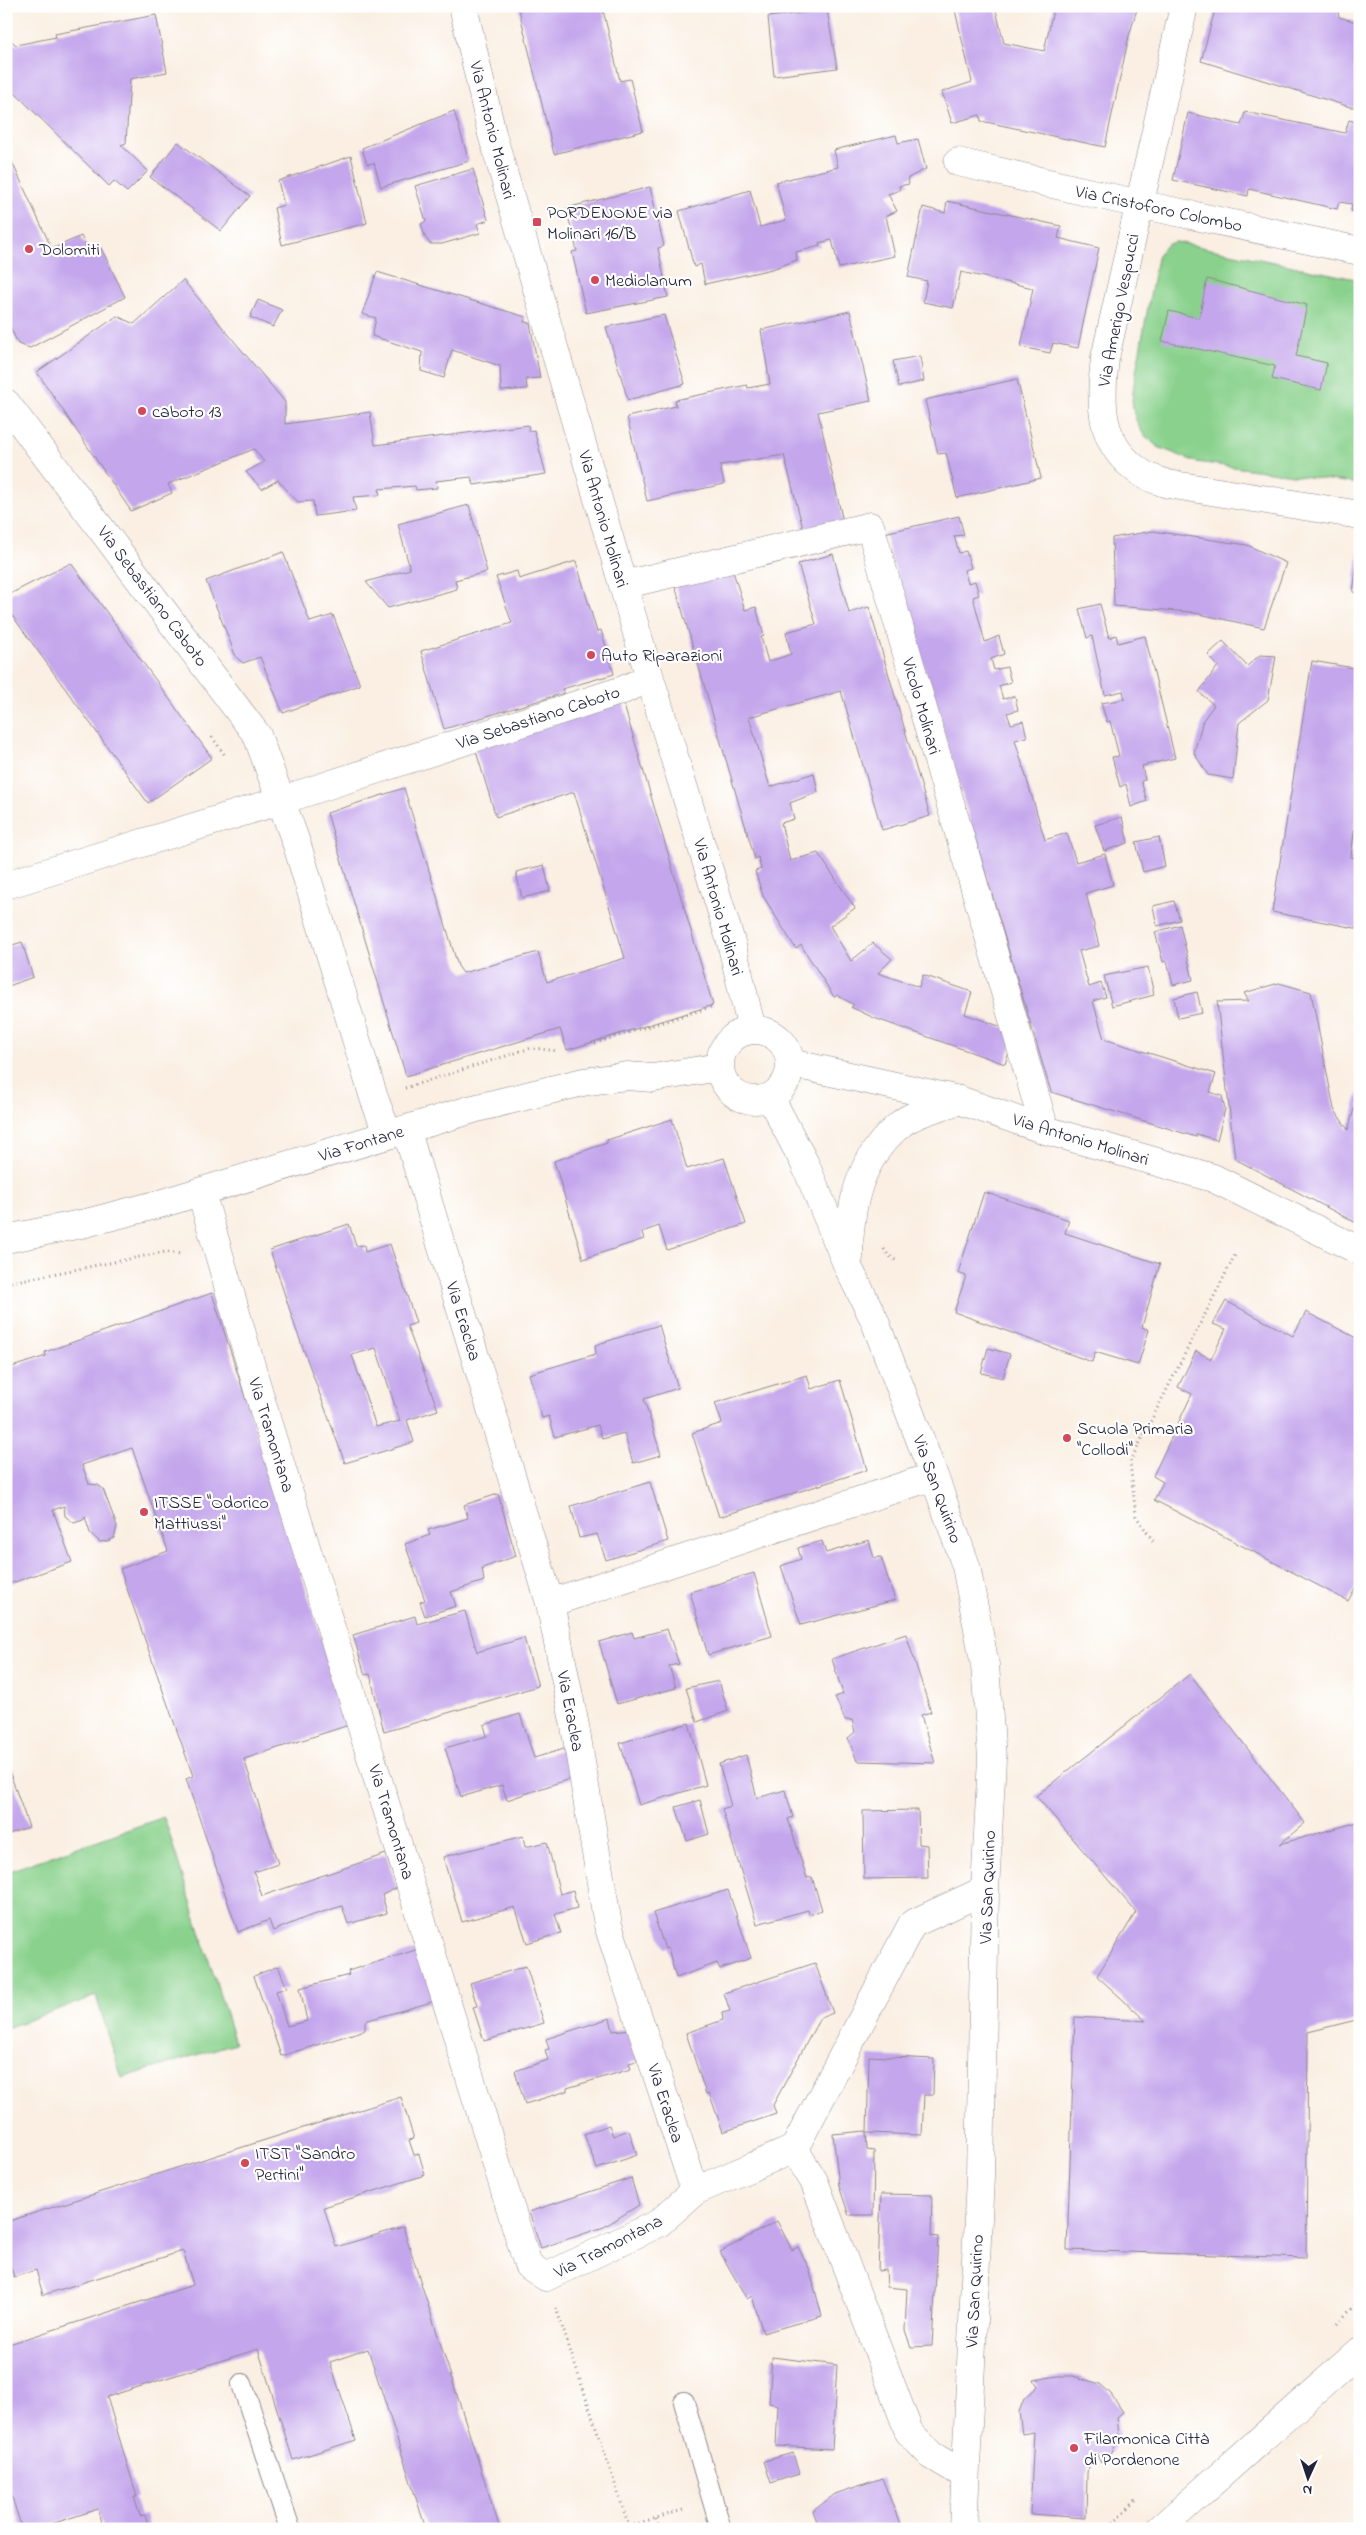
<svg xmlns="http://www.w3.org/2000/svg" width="1366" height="2535" font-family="'Indie Flower',sans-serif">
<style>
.green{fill:#89d18c;stroke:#567a64}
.building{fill:#c4a6ec;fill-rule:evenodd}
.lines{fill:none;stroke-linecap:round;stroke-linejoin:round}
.lane-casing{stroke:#8e888e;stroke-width:22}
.street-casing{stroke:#8e888e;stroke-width:29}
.secondary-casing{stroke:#8e888e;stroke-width:29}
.path{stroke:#8e888e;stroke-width:3;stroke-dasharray:1 4;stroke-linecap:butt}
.lane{stroke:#fff;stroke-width:20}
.street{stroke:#fff;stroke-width:28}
.secondary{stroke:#fff;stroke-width:28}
.poi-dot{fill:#d1495b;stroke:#fff;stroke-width:2}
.labels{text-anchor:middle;stroke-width:4.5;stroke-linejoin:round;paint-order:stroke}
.street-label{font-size:18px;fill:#22223b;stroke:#fff}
.poi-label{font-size:18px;fill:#22223b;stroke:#fff;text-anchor:start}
</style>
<rect width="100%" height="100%" fill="#fff"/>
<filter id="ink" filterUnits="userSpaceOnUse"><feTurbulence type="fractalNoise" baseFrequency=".02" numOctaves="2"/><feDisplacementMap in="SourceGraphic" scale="10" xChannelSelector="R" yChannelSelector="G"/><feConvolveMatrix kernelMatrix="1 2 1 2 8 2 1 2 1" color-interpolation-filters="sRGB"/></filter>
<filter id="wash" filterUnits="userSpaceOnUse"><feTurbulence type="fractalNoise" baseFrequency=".0096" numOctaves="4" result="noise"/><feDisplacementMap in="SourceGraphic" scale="20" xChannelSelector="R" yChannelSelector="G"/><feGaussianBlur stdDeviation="1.12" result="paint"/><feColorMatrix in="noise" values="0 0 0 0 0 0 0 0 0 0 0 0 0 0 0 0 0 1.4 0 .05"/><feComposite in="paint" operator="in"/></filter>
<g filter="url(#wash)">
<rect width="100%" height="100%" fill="#faefe2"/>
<path class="green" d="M 1177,242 L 1360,280 L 1360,484 L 1196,462 L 1158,447 L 1143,434 L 1135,418 L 1132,401 L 1134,383 L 1157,258 C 1162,248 1166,243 1177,242 Z
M 164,1817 L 235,2043 L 122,2078 L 96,1996 L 6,2028 L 6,1872 Z"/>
<g id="blocks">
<path class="building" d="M 518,6 L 602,6 L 620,81 L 630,79 L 643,131 L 554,154 Z
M 954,6 L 995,6 L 1004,43 L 1044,51 L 1054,6 L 1138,6 L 1129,36 L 1105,147 L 981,121 L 980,115 L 952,123 L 942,92 L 972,82 Z
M 1216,6 L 1337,6 L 1339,17 L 1360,23 L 1360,107 L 1350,107 L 1201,61 Z
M 827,10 L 837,68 L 774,76 L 768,17 Z
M 156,15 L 167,72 L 130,79 L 126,143 L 121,145 L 148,171 L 127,192 L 114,181 L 109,186 L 6,84 L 6,36 L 16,45 L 56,37 L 55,34 Z
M 454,111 L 469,161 L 381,187 L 374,163 L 367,164 L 362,148 Z
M 1245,112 L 1345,133 L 1349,120 L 1360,123 L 1360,213 L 1351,211 L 1352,204 L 1339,202 L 1337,209 L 1249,189 L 1248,196 L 1173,180 L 1188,113 L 1241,125 Z
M 896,135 L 898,143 L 918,139 L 926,169 L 908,178 L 909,184 L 899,186 L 900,190 L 888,194 L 897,211 L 886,216 L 895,256 L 839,268 L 832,240 L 819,243 L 820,246 L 796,252 L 797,260 L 772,269 L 705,284 L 701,264 L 694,267 L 679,211 L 750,190 L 760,227 L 786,220 L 776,182 L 838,167 L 834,150 Z
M 178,142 L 250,196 L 221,231 L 150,177 Z
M 6,149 L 52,249 L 81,236 L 90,254 L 101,248 L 125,297 L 30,348 L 18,344 L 6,318 Z
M 351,156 L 367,223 L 282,245 L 274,208 L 284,205 L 278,181 Z
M 473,169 L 488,220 L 477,224 L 480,233 L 442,244 L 430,244 L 425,237 L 421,224 L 426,221 L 415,186 Z
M 650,187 L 664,246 L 658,248 L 668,297 L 586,313 L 572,252 L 577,251 L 566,208 Z
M 947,201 L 1061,226 L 1058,238 L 1099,248 L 1078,348 L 1053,343 L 1050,353 L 1021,347 L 1033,288 L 961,272 L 953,308 L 923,302 L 927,281 L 908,277 L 923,207 L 945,213 Z
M 377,272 L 526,317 L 524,322 L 530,323 L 540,378 L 526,379 L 527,389 L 501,391 L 500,366 L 452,350 L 444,378 L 421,371 L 422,352 L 372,336 L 376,318 L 362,314 Z
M 1207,279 L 1307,305 L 1296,356 L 1327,363 L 1321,390 L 1272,379 L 1275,366 L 1162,341 L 1169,311 L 1199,318 Z
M 183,280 L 285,402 L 285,424 L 370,412 L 375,445 L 528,425 L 529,431 L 534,430 L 546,474 L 474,485 L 471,477 L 436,481 L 437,488 L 416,490 L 415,486 L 379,489 L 380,495 L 353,497 L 356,511 L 315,516 L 313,501 L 298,502 L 278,480 L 262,489 L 246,472 L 264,462 L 254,449 L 168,484 L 172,493 L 131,511 L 37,372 L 117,316 L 134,324 Z
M 258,300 L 282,310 L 273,327 L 250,317 Z
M 850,311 L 871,401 L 818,412 L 844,526 L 805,536 L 784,455 L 720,465 L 724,484 L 647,501 L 627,417 L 676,406 L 675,400 L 747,385 L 748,388 L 770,384 L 761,330 Z
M 664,315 L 685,384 L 628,400 L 606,327 Z
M 920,356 L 924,381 L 899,387 L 893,361 Z
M 1017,379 L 1041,478 L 957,498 L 946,453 L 938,454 L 925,400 Z
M 469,505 L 487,572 L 455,580 L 457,589 L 388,608 L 366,582 L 410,569 L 398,524 Z
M 959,516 L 964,535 L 954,536 L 959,553 L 966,551 L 971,568 L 964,570 L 968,583 L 975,581 L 979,595 L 973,597 L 985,642 L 999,636 L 1004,654 L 991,659 L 994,670 L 1007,667 L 1011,682 L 999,686 L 1003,699 L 1015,696 L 1018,710 L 1007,713 L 1011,724 L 1023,721 L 1027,737 L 1015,740 L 1045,840 L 1067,833 L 1076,862 L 1105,854 L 1113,885 L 1086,893 L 1099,946 L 1079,951 L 1089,987 L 1101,983 L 1106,997 L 1093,1001 L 1104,1039 L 1216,1074 L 1210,1092 L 1222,1096 L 1225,1109 L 1217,1140 L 1196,1134 L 1196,1137 L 1051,1092 L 884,533 Z
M 1153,531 L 1247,545 L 1286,563 L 1264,628 L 1190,612 L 1114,606 L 1112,538 Z
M 1359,550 L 1360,550 L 1360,593 L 1353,592 Z
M 283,552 L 310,622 L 333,615 L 360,685 L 283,713 L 260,657 L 243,663 L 236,657 L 206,581 Z
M 833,554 L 849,613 L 869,607 L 930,816 L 882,830 L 841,691 L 749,717 L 770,787 L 814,773 L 818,792 L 790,803 L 794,819 L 781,823 L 790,861 L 818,853 L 855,908 L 830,926 L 851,961 L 873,943 L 892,959 L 878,973 L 919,987 L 923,975 L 972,992 L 965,1014 L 1016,1032 L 1005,1064 L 874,1018 L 851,1007 L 854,1005 L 837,995 L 834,997 L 801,945 L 796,949 L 763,896 L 755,871 L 761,869 L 758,857 L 755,859 L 674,582 L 732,568 L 745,610 L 756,607 L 764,636 L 761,637 L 768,662 L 791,654 L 786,632 L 816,624 L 798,564 Z
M 576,561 L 597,632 L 601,630 L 614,674 L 562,689 L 564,693 L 444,729 L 421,651 L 512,623 L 496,577 L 517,571 L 519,579 Z
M 71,563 L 212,758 L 148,803 L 6,607 L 6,596 Z
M 1100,604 L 1109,638 L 1116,635 L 1118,643 L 1145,636 L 1175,758 L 1142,766 L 1145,780 L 1141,781 L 1147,801 L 1131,807 L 1126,784 L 1120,787 L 1112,757 L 1119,756 L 1110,721 L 1107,722 L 1101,703 L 1125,699 L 1123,691 L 1105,695 L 1092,636 L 1087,638 L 1079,609 Z
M 1223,641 L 1247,666 L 1260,655 L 1276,656 L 1268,700 L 1239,723 L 1233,779 L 1208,775 L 1194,753 L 1203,720 L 1214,705 L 1199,692 L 1218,666 L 1208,655 Z
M 1312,661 L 1360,669 L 1360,784 L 1351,857 L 1360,859 L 1360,929 L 1272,912 Z
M 623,702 L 713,1005 L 567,1050 L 560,1029 L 406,1076 L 327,813 L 404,788 L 458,966 L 463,973 L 538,952 L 547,982 L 625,958 L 574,792 L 496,817 L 475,748 Z
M 1122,817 L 1128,843 L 1104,851 L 1095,825 Z
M 1159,837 L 1165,866 L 1143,872 L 1136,842 Z
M 544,865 L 550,891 L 522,898 L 516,872 Z
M 1174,901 L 1180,920 L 1157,926 L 1153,906 Z
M 1180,925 L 1193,980 L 1173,985 L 1167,961 L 1163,962 L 1155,932 Z
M 22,942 L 33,977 L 6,987 L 6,947 Z
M 1148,967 L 1154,995 L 1112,1006 L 1104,976 Z
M 1279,983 L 1311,992 L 1334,1109 L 1348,1130 L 1360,1088 L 1360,1225 L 1235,1159 L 1217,1002 L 1249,1001 L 1244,993 Z
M 1197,992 L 1202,1013 L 1178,1018 L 1174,998 Z
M 672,1119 L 687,1169 L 724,1158 L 746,1224 L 667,1250 L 659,1226 L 642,1232 L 644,1239 L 583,1259 L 554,1161 L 607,1143 L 607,1140 Z
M 984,1192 L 1069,1220 L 1065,1233 L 1160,1264 L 1142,1327 L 1149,1330 L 1138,1365 L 1095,1352 L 1092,1362 L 954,1312 L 966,1276 L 958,1273 Z
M 349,1224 L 356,1246 L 364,1245 L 365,1252 L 390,1244 L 416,1323 L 407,1326 L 438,1410 L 407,1420 L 414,1442 L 345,1463 L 296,1329 L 270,1250 ZM 376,1348 L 400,1421 L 376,1427 L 352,1355 Z
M 212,1293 L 349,1725 L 244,1759 L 278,1864 L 254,1872 L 262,1896 L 386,1854 L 397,1888 L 382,1895 L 387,1913 L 348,1924 L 342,1906 L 307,1917 L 273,1931 L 269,1920 L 238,1932 L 186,1779 L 193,1776 L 120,1569 L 168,1551 L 132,1448 L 82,1465 L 89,1484 L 98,1485 L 103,1489 L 117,1526 L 114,1538 L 108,1541 L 100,1542 L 90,1533 L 85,1517 L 83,1520 L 74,1523 L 65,1516 L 64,1506 L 53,1510 L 72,1562 L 6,1585 L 6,1369 L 46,1356 L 45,1352 Z
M 1226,1301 L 1293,1336 L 1306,1312 L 1360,1340 L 1360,1584 L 1358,1583 L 1348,1601 L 1154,1500 L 1163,1482 L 1153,1476 L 1192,1394 L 1178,1387 L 1196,1351 L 1211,1359 L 1226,1329 L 1213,1324 Z
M 659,1325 L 678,1388 L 644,1399 L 661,1455 L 633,1463 L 624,1433 L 602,1439 L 598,1425 L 555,1437 L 549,1416 L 542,1418 L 529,1374 L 596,1354 L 595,1345 Z
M 988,1348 L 1010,1354 L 1003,1378 L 981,1373 Z
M 807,1375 L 811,1389 L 840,1380 L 867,1470 L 719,1517 L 692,1433 L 722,1423 L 715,1403 Z
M 650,1482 L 668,1541 L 606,1560 L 597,1534 L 579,1538 L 571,1506 Z
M 498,1494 L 516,1556 L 482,1568 L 484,1581 L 451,1592 L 456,1606 L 425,1616 L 420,1602 L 425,1600 L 405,1544 L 430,1535 L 428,1530 L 468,1518 L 464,1505 Z
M 869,1540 L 874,1558 L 881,1557 L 895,1600 L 801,1625 L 781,1566 L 801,1559 L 798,1548 L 822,1541 L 826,1553 Z
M 754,1573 L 772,1636 L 708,1655 L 690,1592 Z
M 465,1611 L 477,1652 L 524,1638 L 538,1686 L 384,1732 L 370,1674 L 365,1675 L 353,1635 L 415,1616 L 417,1624 Z
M 667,1629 L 679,1664 L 669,1666 L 676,1688 L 617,1704 L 599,1642 L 632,1632 L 634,1638 Z
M 906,1634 L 931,1712 L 921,1715 L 935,1763 L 857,1761 L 848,1738 L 855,1732 L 852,1720 L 845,1720 L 835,1697 L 843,1694 L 832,1659 Z
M 1190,1674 L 1305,1823 L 1280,1844 L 1358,1822 L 1360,1830 L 1360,2019 L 1308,2032 L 1306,2258 L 1067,2250 L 1075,2017 L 1146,2021 L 1097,1976 L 1136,1912 L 1036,1796 Z
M 719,1681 L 728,1711 L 697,1722 L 686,1688 Z
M 520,1714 L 534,1758 L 567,1748 L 575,1777 L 507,1800 L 502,1785 L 461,1797 L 445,1748 L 487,1736 L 484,1725 Z
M 689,1723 L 706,1785 L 639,1805 L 620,1743 Z
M 746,1755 L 757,1798 L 785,1790 L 793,1817 L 788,1819 L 807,1878 L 812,1877 L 822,1910 L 809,1914 L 808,1910 L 757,1924 L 722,1809 L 731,1806 L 719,1764 Z
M 6,1762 L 29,1827 L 6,1835 Z
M 700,1800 L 709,1834 L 687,1841 L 676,1807 Z
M 918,1810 L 919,1844 L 927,1845 L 928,1878 L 864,1879 L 863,1811 Z
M 523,1836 L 525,1847 L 547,1842 L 560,1894 L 573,1890 L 577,1908 L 555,1914 L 561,1933 L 527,1943 L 515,1907 L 462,1922 L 443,1857 Z
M 728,1890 L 751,1958 L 720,1969 L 717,1963 L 676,1978 L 668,1948 L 665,1949 L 653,1913 Z
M 419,1949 L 435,2001 L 365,2021 L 365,2030 L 281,2056 L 254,1976 L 278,1966 L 287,1988 L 276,1991 L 287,2026 L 307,2021 L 300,1988 L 349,1975 L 348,1971 Z
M 815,1963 L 833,2013 L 820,2018 L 773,2105 L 776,2114 L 723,2132 L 709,2093 L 706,2094 L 686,2033 L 723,2020 L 722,2013 L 730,2011 L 724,1993 Z
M 526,1966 L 544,2023 L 484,2041 L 473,2007 L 477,2006 L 470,1983 Z
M 610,2018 L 613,2031 L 631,2029 L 640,2060 L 629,2063 L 631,2069 L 567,2088 L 567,2091 L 525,2104 L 515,2071 L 548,2060 L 545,2050 L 549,2049 L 546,2039 Z
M 869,2056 L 934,2059 L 933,2095 L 924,2095 L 922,2135 L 867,2133 Z
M 401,2097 L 414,2139 L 409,2140 L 414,2155 L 419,2154 L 425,2175 L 324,2207 L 336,2247 L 403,2227 L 500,2529 L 426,2529 L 368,2349 L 330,2362 L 356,2440 L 293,2460 L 258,2349 L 107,2397 L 137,2497 L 134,2497 L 140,2516 L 145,2515 L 149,2529 L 99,2529 L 103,2527 L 98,2509 L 36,2529 L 22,2529 L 6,2478 L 6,2345 L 193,2285 L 183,2251 L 43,2295 L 36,2270 L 14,2277 L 6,2252 L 6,2222 Z
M 609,2125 L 613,2136 L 629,2130 L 637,2155 L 597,2169 L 584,2134 Z
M 866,2131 L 867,2150 L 874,2151 L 873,2215 L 849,2215 L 839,2186 L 833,2134 Z
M 631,2178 L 639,2205 L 604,2227 L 541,2248 L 529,2212 Z
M 881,2194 L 932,2195 L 931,2236 L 938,2237 L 932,2346 L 911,2347 L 905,2330 L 907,2289 L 887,2287 L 886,2270 L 878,2271 Z
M 777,2221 L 792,2250 L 798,2247 L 809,2268 L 822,2316 L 763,2333 L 752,2296 L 747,2299 L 720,2252 Z
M 772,2357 L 837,2365 L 832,2449 L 776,2446 L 778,2405 L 769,2403 Z
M 1058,2376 L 1073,2376 L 1100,2384 L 1111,2394 L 1123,2412 L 1117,2417 L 1119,2436 L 1112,2452 L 1101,2463 L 1096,2453 L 1089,2456 L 1087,2474 L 1086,2518 L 1030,2514 L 1034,2432 L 1022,2434 L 1019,2412 L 1024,2399 L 1038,2386 L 1034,2380 Z
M 793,2453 L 799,2474 L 771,2483 L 764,2461 Z
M 882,2478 L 902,2529 L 820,2529 L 813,2511 L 835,2494 Z"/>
</g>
</g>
<g filter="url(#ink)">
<use href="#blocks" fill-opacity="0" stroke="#8e888e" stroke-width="1"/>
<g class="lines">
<defs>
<path id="lane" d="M 242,2384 L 290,2529
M 684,2402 L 721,2529"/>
<path id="street" d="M 463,6 L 492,134 L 650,678 L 731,942 L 752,1030
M 1184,6 L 1105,358 C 1100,402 1098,444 1140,472 C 1148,478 1159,481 1168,484 L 1360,515
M 958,162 L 1139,204 L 1360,251
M 6,403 L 257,735 L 297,845 L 374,1098 L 388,1135
M 623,585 L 870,526 L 1045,1130
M 6,885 L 282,800 L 623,690 L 650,678
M 770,1097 L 805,1164 L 849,1269 L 874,1319 L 934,1476 L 966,1566 L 985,1665 L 992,1758 L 985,1890 L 980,2177 L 963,2529
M 406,1129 L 550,1603 L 575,1726 L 608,1925 L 695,2191
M 201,1192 L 267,1421 L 528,2265 L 546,2277 L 659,2223 L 695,2191 L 794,2149 L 912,1924 L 985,1890
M 849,1257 C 849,1206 859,1157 902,1123 C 914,1113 944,1106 959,1100
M 550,1603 L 934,1476
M 794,2149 L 814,2181 L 909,2432 L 931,2455 L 965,2475"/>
<path id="secondary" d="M720 1065a35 35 0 1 1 70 0a35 35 0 1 1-70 0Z
M 790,1063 L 959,1100 L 1045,1130 L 1213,1178 L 1360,1251
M 6,1239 L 86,1223 L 163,1203 L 473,1109 L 583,1082 L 627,1076 L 653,1078 L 719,1067
M 1160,2529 L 1360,2351"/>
</defs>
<use href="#lane" class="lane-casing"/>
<use href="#street" class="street-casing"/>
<use href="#secondary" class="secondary-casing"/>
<path class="path" d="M 212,737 L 226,757
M 595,1043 L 711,1007
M 405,1088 L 531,1048 L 558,1051
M 884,1249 L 888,1255 L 898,1262
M 6,1283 L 165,1252 L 182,1254
M 1153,1541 L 1136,1516 L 1130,1462 L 1236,1253
M 556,2308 L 629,2526 L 683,2510
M 1337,2323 L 1360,2301
M 656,2519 L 659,2529
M 1106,2529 L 1136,2501"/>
<use href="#lane" class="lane"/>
<use href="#street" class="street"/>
<use href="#secondary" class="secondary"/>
</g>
</g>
<g class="poi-dot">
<rect x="532" y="217" width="10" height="10" rx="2.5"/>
<circle cx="29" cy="249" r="5"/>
<circle cx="595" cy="280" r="5"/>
<circle cx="142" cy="411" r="5"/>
<circle cx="591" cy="655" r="5"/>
<circle cx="1067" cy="1438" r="5"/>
<circle cx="144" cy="1512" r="5"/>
<circle cx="245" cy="2163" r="5"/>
<circle cx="1074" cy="2448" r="5"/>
</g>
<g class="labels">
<g class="street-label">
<text transform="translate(493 130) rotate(76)" y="6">Via Antonio Molinari</text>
<text transform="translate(1159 208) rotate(12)" y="6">Via Cristoforo Colombo</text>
<text transform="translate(1118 310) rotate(-79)" y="6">Via Amerigo Vespucci</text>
<text transform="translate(604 519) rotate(74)" y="6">Via Antonio Molinari</text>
<text transform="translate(153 596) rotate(53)" y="6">Via Sebastiano Caboto</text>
<text transform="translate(922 706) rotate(74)" y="6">Vicolo Molinari</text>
<text transform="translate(538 717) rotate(-18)" y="6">Via Sebastiano Caboto</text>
<text transform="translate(719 907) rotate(74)" y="6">Via Antonio Molinari</text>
<text transform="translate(1081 1139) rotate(17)" y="6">Via Antonio Molinari</text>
<text transform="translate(361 1143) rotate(-17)" y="6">Via Fontane</text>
<text transform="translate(464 1321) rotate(73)" y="6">Via Eraclea</text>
<text transform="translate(272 1435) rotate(73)" y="6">Via Tramontana</text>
<text transform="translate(938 1489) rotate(70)" y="6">Via San Quirino</text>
<text transform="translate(571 1711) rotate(79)" y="6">Via Eraclea</text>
<text transform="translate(392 1822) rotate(73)" y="6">Via Tramontana</text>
<text transform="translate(987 1887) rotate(-88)" y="6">Via San Quirino</text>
<text transform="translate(666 2103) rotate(72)" y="6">Via Eraclea</text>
<text transform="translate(608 2246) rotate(-27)" y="6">Via Tramontana</text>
<text transform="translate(974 2291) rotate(-87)" y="6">Via San Quirino</text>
</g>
<g class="poi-label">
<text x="547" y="218">PORDENONE via<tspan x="547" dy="21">Molinari 16/B</tspan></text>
<text x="39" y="255">Dolomiti</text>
<text x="605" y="286">Mediolanum</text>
<text x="152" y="417">caboto 13</text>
<text x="601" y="661">Auto Riparazioni</text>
<text x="1077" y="1434">Scuola Primaria<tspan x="1077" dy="21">"Collodi"</tspan></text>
<text x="154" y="1508">ITSSE "Odorico<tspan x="154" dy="21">Mattiussi"</tspan></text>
<text x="255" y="2159">ITST "Sandro<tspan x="255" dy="21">Pertini"</tspan></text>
<text x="1084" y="2444">Filarmonica Città<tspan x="1084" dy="21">di Pordenone</tspan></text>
</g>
</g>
<rect width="1366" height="2535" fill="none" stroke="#fff" stroke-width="25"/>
<g transform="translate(1308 2478) rotate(183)" stroke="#ffffff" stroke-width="4" paint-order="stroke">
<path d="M0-4L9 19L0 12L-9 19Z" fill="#22223b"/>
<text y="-8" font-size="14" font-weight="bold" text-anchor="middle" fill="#22223b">N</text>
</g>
</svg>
